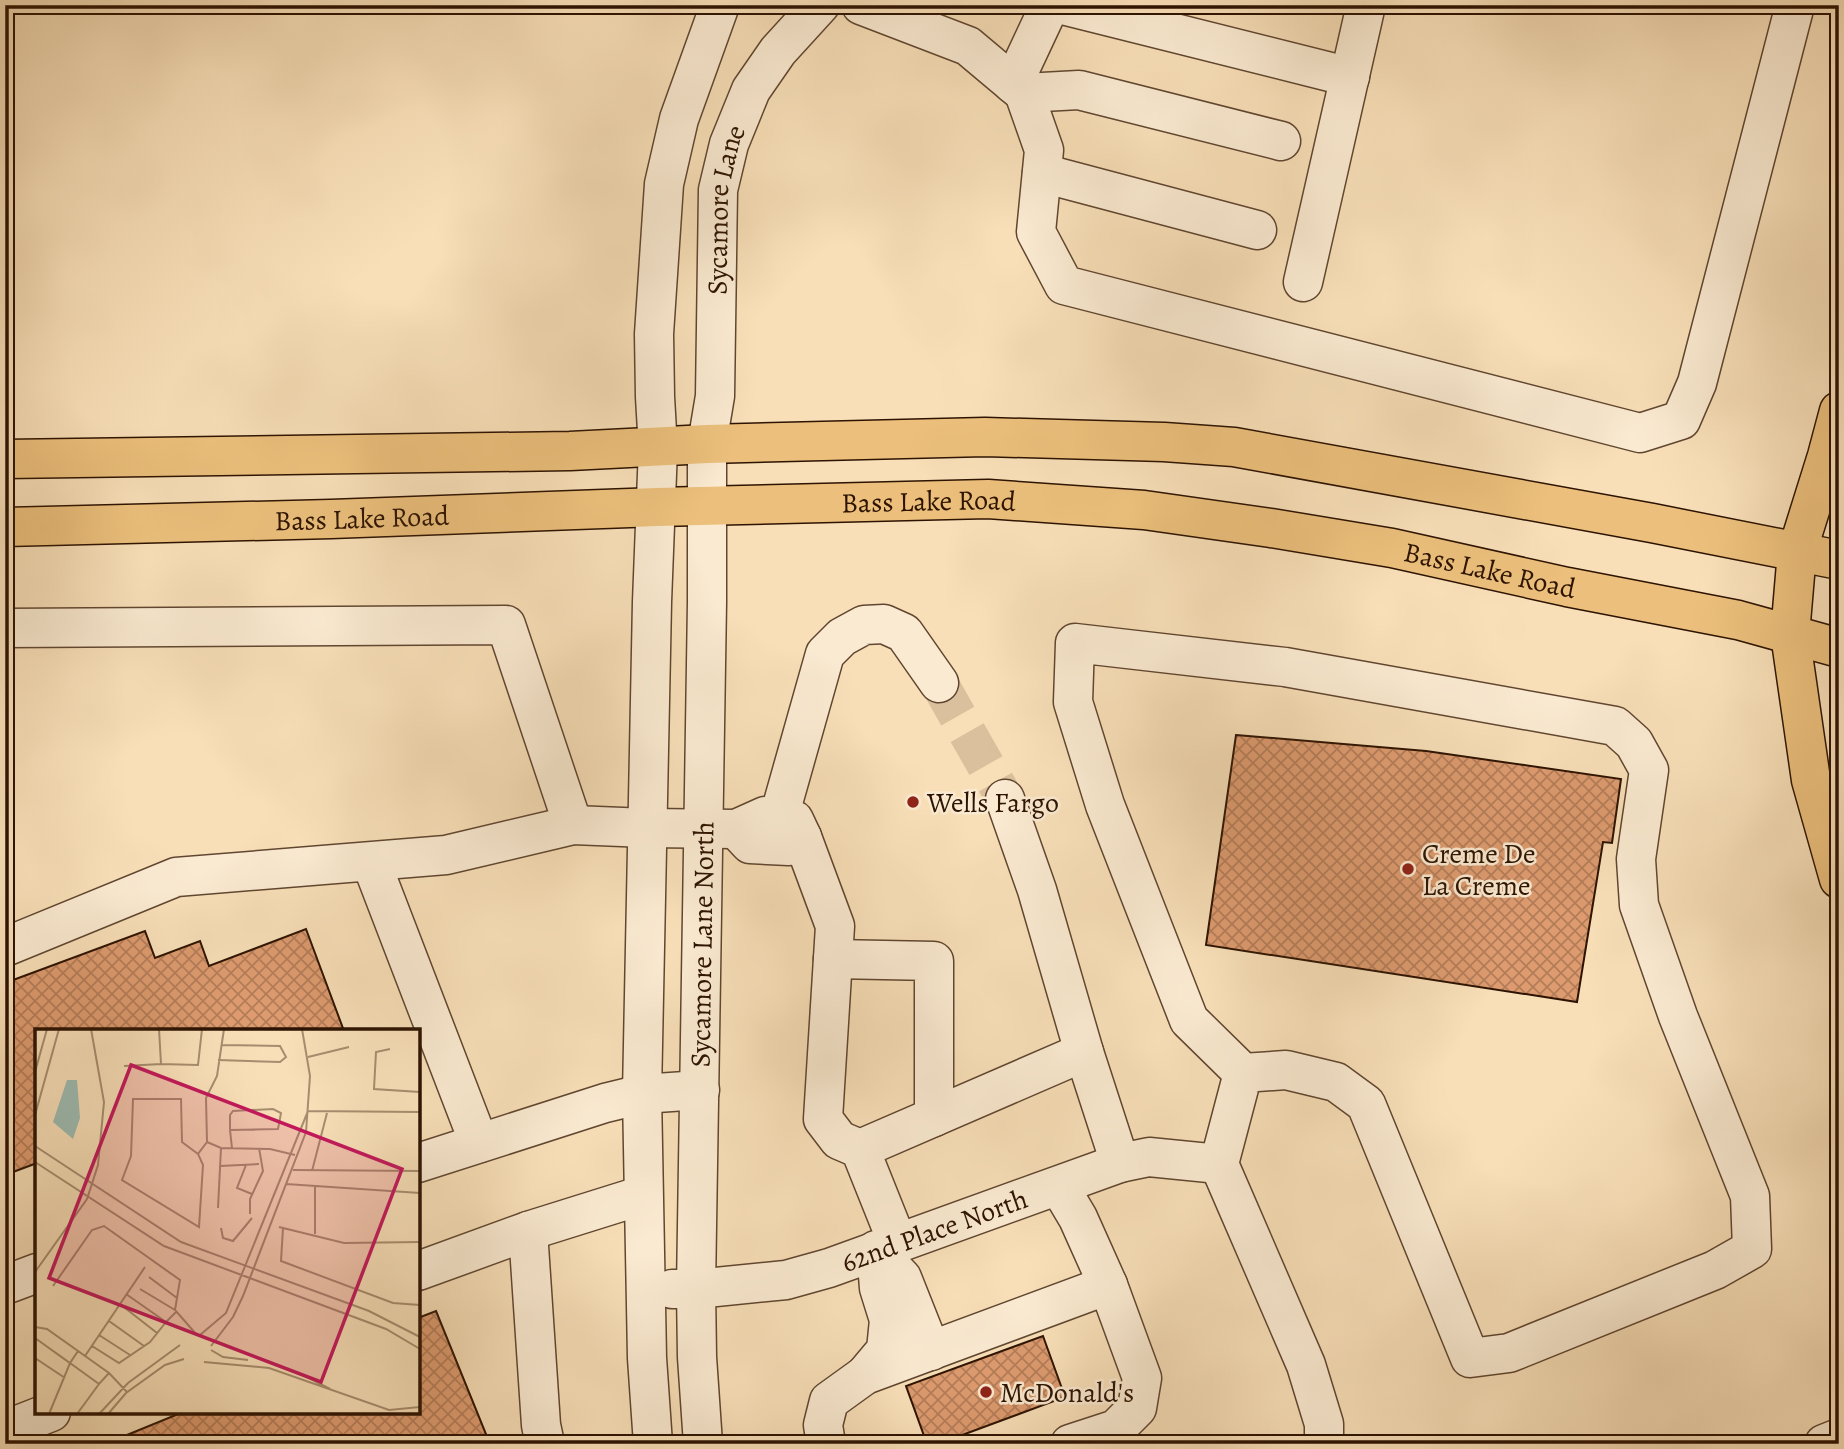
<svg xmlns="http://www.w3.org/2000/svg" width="1844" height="1449" font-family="Alegreya,serif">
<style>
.building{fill:url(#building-cross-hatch);stroke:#2d1302;stroke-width:2}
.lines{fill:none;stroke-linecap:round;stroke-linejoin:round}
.minor-tunnel{stroke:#dac09d;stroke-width:38;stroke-dasharray:38 19;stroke-linecap:butt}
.minor-casing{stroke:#604630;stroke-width:41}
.major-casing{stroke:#2d1302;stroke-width:41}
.highway-casing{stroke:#2d1302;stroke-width:41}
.minor{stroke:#faead1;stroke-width:38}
.major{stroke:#ecc07c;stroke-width:38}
.highway{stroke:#ecc07c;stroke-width:38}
.poi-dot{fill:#8f2418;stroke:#faead1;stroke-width:2.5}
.labels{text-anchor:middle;stroke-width:5;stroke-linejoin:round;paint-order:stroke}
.street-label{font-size:28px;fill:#2d1302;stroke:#faead1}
.poi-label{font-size:28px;fill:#2d1302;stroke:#faead1;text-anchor:start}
.inset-road{fill:none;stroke:#a78d6f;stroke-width:2}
.view{fill:#c2185b;fill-opacity:0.15;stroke:#c2185b;stroke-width:3.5}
.inset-edge{fill:none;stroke:#2d1302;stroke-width:3.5}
</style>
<defs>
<pattern id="building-cross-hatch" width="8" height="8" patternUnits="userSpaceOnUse" patternTransform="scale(1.75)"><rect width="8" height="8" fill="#dd9b6f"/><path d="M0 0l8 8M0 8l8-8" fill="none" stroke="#b47d59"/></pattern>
</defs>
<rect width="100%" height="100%" fill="#f8dfb8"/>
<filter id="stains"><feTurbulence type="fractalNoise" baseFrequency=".00286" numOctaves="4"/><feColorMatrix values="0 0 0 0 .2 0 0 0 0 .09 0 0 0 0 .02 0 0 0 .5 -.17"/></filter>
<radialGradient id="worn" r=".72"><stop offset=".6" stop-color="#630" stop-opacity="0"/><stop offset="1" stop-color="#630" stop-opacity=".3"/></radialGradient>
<path class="building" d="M 1236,735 L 1426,751 L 1621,779 L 1612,843 L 1603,842 L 1577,1002 L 1206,945 Z
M 306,929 L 344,1031 L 37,1031 L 37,1163 L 5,1175 L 5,983 L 145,931 L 155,958 L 200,941 L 209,966 Z
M 5,1215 L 11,1231 L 5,1233 Z
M 436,1311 L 490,1444 L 105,1444 L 183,1412 L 418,1412 L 418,1318 Z
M 1043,1336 L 1065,1397 L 938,1444 L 927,1444 L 906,1386 Z"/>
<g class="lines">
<path class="minor-tunnel" d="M 939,683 L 1005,799"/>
<defs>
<g id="minor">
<path d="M 861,5 L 968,46 L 1024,93 L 1044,150 L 1036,232 L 1064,285 L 1640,433 L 1681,420 L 1697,383 L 1795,5"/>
<path d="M 1063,5 L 1350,77"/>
<path d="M 1013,84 L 1050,5"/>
<path d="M 1024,93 L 1079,90 L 1281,141"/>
<path d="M 1042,173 L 1257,230"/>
<path d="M 1303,282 L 1366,5"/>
<path d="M 5,628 L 506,625 L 573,825"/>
<path d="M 1005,799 L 1037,890 L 1084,1052 L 1120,1163"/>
<path d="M 779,817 L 825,654 L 842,637 L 864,625 L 884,624 L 904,633 L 939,683"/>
<path d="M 736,829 L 750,844 L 789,846 L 802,837"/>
<path d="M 371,862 L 479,1143"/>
<path d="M 5,947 L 176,877 L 446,855 L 573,825 L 647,828 L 736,829 L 765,816 L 794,820 L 802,837 L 835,926 L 823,1119 L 839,1140 L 860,1149 L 898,1244"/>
<path d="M 833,959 L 934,961 L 934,1117"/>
<path d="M 1243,1073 L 1286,1070 L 1336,1082 L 1366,1104 L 1470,1358 L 1509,1353 L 1715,1270 L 1752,1249 L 1750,1196 L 1678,1016 L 1639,905 L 1636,859 L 1649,770 L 1634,743 L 1615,726 L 1285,667 L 1075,643 L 1073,702 L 1105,805 L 1189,1020 L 1243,1073 L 1219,1164 L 1306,1365 L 1324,1424 L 1324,1444"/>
<path d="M 860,1149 L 1084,1052"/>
<path d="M 418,1163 L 605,1103 L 642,1094 L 700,1090"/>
<path d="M 1059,1186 L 1078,1218 L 1108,1285 L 1142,1378 L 1137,1408 L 1116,1429 L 1070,1444"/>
<path d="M 528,1231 L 541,1425 L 545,1444"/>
<path d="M 878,1253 L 902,1278 L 931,1351"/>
<path d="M 418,1271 L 528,1231 L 643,1195"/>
<path d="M 5,1285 L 37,1273"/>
<path id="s1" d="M 672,1289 L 696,1289 L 786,1280 L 829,1268 L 1120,1163 L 1149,1157 L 1219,1164"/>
<path d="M 865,1375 L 886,1350 L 889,1320 L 879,1288 L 876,1250"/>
<path d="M 5,1430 L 51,1412"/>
<path d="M 653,1444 L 647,1358 L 642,1094 L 652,602 L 658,448 L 655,397 L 654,334 L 664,184 L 679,119 L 720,5"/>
<path id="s2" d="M 703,1444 L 697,1357 L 696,1289 L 707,602 L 707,444 L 715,396 L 718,190 L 729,144 L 751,90 L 778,51 L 820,5"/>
<path d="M 826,1444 L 823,1425 L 829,1401 L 865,1375 L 1108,1285"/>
<path d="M 1824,1444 L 1839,1438"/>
</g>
<g id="major">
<path d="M 5,459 L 570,451 L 707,444 L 985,437 L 1164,442 L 1234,447 L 1652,523 L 1839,560"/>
<path id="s3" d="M 5,527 L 331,519 L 657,507 L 988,499 L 1144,510 L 1271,528 L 1392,548 L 1567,587 L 1738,620 L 1839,648"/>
</g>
<path id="highway" d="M 1839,411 L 1827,456 L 1797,552 L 1790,634 L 1811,780 L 1839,879"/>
</defs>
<use href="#minor" class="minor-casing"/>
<use href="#major" class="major-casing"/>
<use href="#highway" class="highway-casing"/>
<use href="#minor" class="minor"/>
<use href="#major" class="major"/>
<use href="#highway" class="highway"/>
</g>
<g class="poi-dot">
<circle cx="913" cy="802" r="7"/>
<circle cx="1408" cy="869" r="7"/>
<circle cx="986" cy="1392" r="7"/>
</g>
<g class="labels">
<g class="street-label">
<text dy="10" stroke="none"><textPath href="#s2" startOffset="1236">Sycamore Lane</textPath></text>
<text dy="10" stroke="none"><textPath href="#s3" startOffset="924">Bass Lake Road</textPath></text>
<text dy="10" stroke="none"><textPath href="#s3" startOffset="357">Bass Lake Road</textPath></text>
<text dy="10" stroke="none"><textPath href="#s3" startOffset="1491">Bass Lake Road</textPath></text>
<text dy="10" stroke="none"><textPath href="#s2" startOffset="500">Sycamore Lane North</textPath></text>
<text dy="10" stroke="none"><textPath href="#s1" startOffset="271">62nd Place North</textPath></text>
</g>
<g class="poi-label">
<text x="927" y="812">Wells Fargo</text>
<text x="1422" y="863">Creme De<tspan x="1422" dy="32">La Creme</tspan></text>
<text x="1000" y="1402">McDonald's</text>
</g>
</g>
<g transform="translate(35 1029)">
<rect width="385" height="385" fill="#f8dfb8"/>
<path d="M 32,51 L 42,51 L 45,89 L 38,110 L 18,93 Z" fill="#9dbcb3"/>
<path class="inset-road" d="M 124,0 L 126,35 L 163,36 L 167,0M 355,20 L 341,23 L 339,60 L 385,63M 273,28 L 314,18M 183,31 L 245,33 L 251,28 L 245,17 L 186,16M 89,37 L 126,35M 0,43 L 12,0M 273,82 L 385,83M 0,86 L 24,0M 195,101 L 243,100 L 246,84 L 238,80 L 198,82 L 195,86 L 195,101 L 197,119M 172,113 L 186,119 L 235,120 L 260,126M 0,117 L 146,213 L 334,282 L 385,308M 163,125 L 147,113 L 146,70 L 98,70 L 96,127 L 87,151 L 164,198 L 168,136 L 163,125 L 172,113 L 171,69 L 182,47 L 189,0M 0,133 L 129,217 L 351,300 L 385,320M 211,136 L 202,159 L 217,165M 185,137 L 224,135M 258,141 L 385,142M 277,142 L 292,84M 251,155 L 385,164M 183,179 L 186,119M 215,185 L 215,170 L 228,142 L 224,119M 244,198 L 309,214 L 385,213M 186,199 L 188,209 L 198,212 L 217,189M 248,199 L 246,232 L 358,274 L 385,276M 280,205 L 280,158M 0,243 L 52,170 L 63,136 L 69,73 L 56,0M 114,248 L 142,269M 18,257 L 57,201 L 69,197 L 145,251 L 140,281 L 161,305M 105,260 L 140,281M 91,265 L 131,293 L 141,283M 85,275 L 122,304M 74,292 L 109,317M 0,298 L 12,300 L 74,344M 64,306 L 95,326M 165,306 L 191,284 L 273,82M 0,309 L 35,334 L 43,322M 57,317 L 84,334 L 115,313 L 131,293M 176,317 L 198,288 L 208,267 L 271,103 L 275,47 L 267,0M 176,321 L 188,328 L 213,331M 50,327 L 110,238M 0,329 L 30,349M 169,333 L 234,339 L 354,381 L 385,378M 272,348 L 295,360M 14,385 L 35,334 L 64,355 L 74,344 L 92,363M 42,385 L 64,355M 64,385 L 93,354 L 145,316M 73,385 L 91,364 L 130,336 L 149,330"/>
<path class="view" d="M 96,36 L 367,140 L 286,353 L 14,249 Z"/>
<rect width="385" height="385" class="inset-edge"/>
</g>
<rect width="1844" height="1449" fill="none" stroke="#f8dfb8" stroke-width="28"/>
<rect x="7" y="7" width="1830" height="1435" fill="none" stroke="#2d1302" stroke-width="3.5"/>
<rect x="14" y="14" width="1816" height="1421" fill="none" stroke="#2d1302" stroke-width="2"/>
<rect width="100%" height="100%" filter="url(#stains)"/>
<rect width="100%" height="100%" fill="url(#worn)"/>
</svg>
